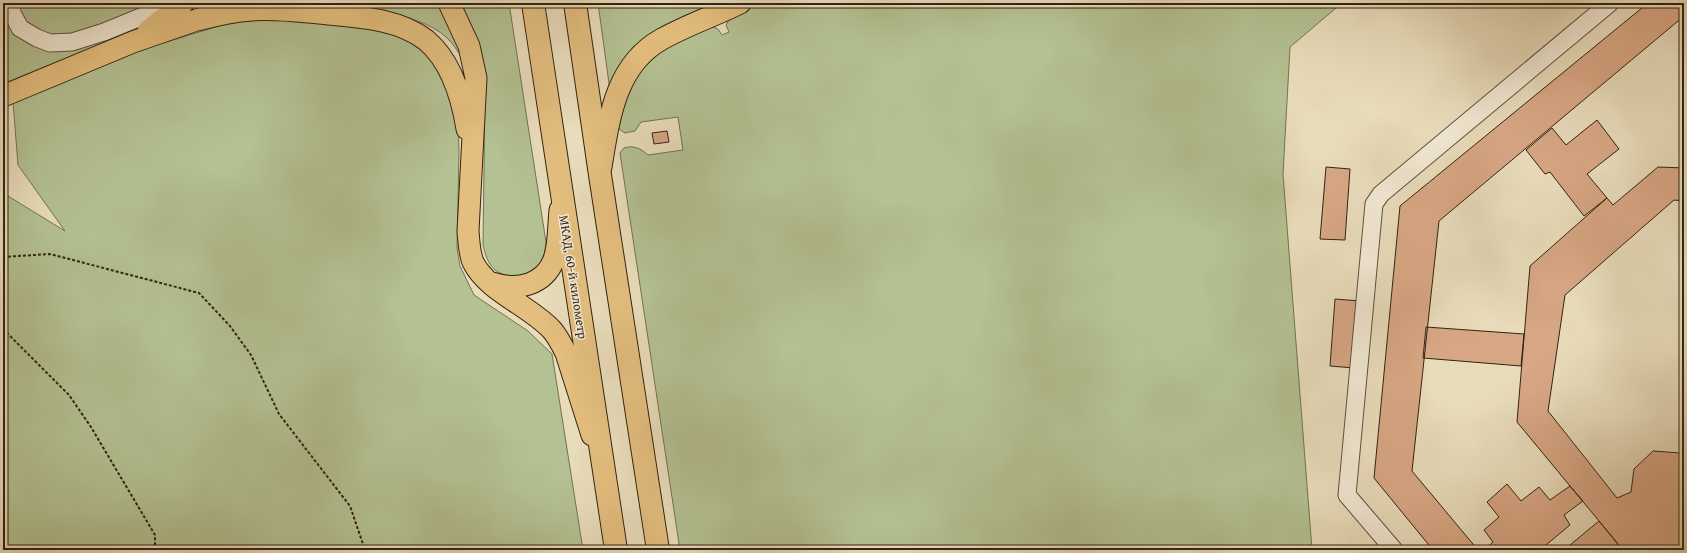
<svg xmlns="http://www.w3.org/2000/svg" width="1687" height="553" font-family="'Gentium Book Plus',serif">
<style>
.green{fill:#b4c192;stroke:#727252}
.building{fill:#d8a785;stroke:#312311}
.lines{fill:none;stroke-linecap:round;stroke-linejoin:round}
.minor-casing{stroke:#5f513c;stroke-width:19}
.major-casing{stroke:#312311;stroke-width:23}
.highway-casing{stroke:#312311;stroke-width:24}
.path{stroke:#312311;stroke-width:2;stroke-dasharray:3 2;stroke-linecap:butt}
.minor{stroke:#f1e8d3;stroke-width:17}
.major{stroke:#e4be7e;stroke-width:21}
.highway{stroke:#e4be7e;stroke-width:22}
.labels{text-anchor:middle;stroke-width:3;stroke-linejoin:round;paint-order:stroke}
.street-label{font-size:13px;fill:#312311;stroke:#f1e8d3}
</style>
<rect width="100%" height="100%" fill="#e9dcbb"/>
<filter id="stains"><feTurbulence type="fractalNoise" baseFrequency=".005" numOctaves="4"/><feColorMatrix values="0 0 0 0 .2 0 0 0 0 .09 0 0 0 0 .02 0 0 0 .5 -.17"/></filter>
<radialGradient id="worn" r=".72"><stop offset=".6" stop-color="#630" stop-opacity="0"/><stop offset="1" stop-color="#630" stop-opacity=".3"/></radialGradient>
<path class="green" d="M 17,3 L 99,3 L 101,7 L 112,3 L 126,6 L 132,3 L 159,3 L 79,36 L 58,39 L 27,28 Z
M 285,3 L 442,3 L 462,57 C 457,51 453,43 447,38 C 415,7 329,6 285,3 Z
M 456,3 L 509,3 L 546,242 C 545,250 545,257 541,264 C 533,277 507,280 495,270 C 488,264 485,254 483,245 L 485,93 Z
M 598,3 L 725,3 L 658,35 L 610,91 Z
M 758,3 L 1342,3 L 1290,47 L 1283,174 L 1312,550 L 680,550 L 620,153 L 624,148 C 634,145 640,148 648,155 L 683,150 L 678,117 L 641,122 L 635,131 L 625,133 L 619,129 L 618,120 L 633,77 L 660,50 L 711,26 L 718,29 L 722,35 L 729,32 L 726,25 L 730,18 Z
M 5,16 L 32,43 L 158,17 L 122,40 L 3,84 L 3,17 Z
M 274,17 L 408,34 L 438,61 L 458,121 L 459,151 L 457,248 L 460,266 L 474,295 L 528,331 L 552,354 L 583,550 L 3,550 L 3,193 L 65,231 L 18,165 L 13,102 L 134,52 L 241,19 Z"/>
<path class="building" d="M 1648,3 L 1684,3 L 1684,16 L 1439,221 L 1412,471 L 1478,550 L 1433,550 L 1374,478 L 1400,206 Z
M 1597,120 L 1619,149 L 1587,174 L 1607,198 L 1584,216 L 1550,172 L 1545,174 L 1526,150 L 1552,128 L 1566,145 Z
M 667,131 L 669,142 L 654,144 L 652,133 Z
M 1326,167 L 1350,169 L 1345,240 L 1320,239 Z
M 1658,167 L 1684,168 L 1684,201 L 1674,200 L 1565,295 L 1548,411 L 1617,498 L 1631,492 L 1634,469 L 1653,451 L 1680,453 L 1684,457 L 1684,509 L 1683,510 L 1684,550 L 1623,550 L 1517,422 L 1530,266 L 1607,198 L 1613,205 Z
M 1335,299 L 1360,301 L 1354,368 L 1330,366 Z
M 1426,327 L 1524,334 L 1521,366 L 1423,358 Z
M 1507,484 L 1521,501 L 1539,487 L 1550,500 L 1570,486 L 1583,501 L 1564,515 L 1570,525 L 1540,550 L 1484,550 L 1493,542 L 1484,530 L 1499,517 L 1487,502 Z
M 1599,521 L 1621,548 L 1620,550 L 1564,550 Z
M 1348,546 L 1387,550 L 1347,550 Z"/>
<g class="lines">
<defs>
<path id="minor" d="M 11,3 L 12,13 L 20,28 L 37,38 L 50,43 L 72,42 L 104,32 L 175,3
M 1394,550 L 1347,495 L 1374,204 L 1381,194 L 1610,3"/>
<path id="major" d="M 449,3 L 469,46 L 476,78 L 468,231 C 469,242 469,252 473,262 C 487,291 530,306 552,330 C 558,337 562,345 566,353 L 592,435
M 198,20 C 216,15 234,11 252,10 C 274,8 297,11 319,13 C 354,17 396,17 426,40 C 451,61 462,98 467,129
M 148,31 L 183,3
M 3,96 L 133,42 L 211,15
M 601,167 C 609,119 615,65 662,39 C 687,25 714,16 740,3
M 492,283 C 504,287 517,288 529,284 C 562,272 557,239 560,210"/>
<path id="highway" d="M 533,3 L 616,550
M 575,3 L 600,175 L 658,550"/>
</defs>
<use href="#minor" class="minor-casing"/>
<use href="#major" class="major-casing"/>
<use href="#highway" class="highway-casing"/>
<path class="path" d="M 3,257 L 50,254 L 199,293 L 230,326 L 251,355 L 279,414 L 350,506 L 365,550
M 3,329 L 69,395 L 91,427 L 155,535 L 155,550"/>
<use href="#minor" class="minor"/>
<use href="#major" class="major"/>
<use href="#highway" class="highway"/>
</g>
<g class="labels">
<g class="street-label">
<text transform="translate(574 277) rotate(81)" y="5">МКАД, 60-й километр</text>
</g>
</g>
<rect width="1687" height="553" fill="none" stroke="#e9dcbb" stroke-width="16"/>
<rect x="4" y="4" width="1679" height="545" fill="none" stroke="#312311" stroke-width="2"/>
<rect x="8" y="8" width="1671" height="537" fill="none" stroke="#312311"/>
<rect width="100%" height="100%" filter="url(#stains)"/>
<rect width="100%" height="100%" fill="url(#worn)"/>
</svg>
